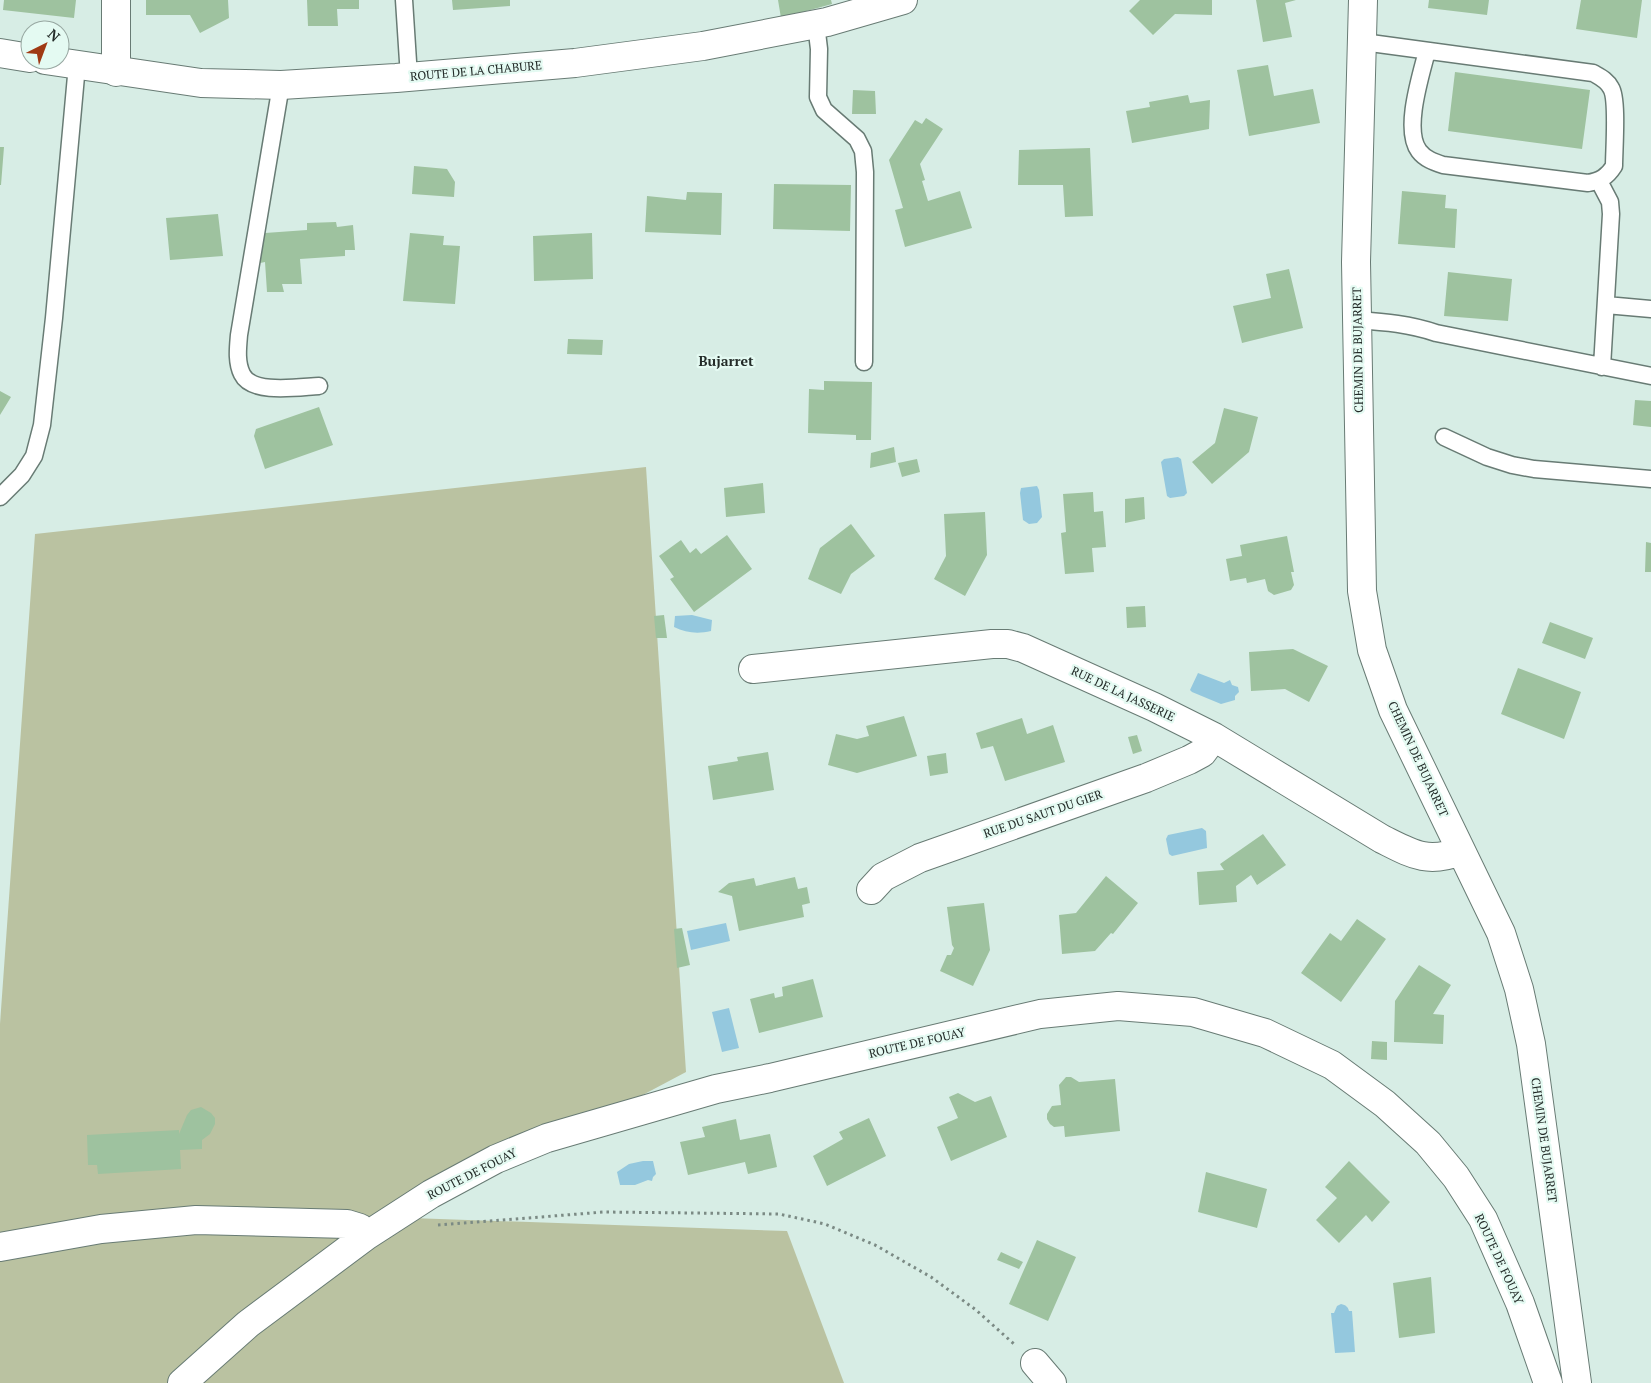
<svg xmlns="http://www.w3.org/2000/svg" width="1651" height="1383" font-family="'PT Serif',serif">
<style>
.green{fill:#bac2a1}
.water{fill:#94c8de}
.building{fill:#9ec29f}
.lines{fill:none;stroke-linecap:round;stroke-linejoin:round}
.lane-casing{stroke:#687b74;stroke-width:19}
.street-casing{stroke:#687b74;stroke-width:30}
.secondary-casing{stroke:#687b74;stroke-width:30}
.path{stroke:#7b8a84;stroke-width:3;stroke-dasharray:2.5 4;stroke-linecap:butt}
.lane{stroke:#fff;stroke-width:16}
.street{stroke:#fff;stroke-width:28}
.secondary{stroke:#fff;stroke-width:28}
.labels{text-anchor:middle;stroke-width:4.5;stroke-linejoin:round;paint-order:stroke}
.street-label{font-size:12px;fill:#232b28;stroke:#e4faf2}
.neighbourhood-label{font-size:14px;font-weight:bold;fill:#232b28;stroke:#e4faf2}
</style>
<rect width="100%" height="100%" fill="#d7ede5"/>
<path class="green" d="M 646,467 L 686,1072 L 411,1218 L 787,1231 L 844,1383 L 0,1383 L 0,1024 L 35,534 Z"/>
<path class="water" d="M 1178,457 L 1181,459 L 1187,493 L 1184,496 L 1170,498 L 1167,496 L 1161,462 L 1164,459 Z
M 1037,486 L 1039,490 L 1042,517 L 1037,523 L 1029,524 L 1023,520 L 1020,493 L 1021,488 Z
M 692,615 L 712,620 L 711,631 C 698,634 686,633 674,627 L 675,616 Z
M 1198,673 L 1224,683 L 1230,680 L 1232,685 L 1238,687 L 1239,692 L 1235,696 L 1235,700 L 1221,704 L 1192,692 L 1190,690 Z
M 1202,828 L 1206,831 L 1207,848 L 1172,856 L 1169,854 L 1166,839 L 1168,835 Z
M 726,923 L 730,941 L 691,950 L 687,931 Z
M 729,1008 L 739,1048 L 722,1052 L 712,1012 Z
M 643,1161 L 653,1161 L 656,1174 L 653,1177 L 652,1181 L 648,1180 L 635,1185 L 620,1185 L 617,1172 L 629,1164 Z
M 1341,1304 C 1346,1305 1348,1307 1349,1311 L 1352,1311 L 1355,1352 L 1335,1353 L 1331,1313 L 1334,1313 L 1337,1306 Z"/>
<path class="building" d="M 4,0 L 76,0 L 74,18 L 3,10 Z
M 146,0 L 228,0 L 229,18 L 200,33 L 190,15 L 146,15 Z
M 307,0 L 359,0 L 359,9 L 337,9 L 338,26 L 308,26 Z
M 452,0 L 510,0 L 510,6 L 453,10 Z
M 778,0 L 831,0 L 832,4 L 781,18 Z
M 1140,0 L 1212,0 L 1212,15 L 1175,14 L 1153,35 L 1129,11 Z
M 1256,0 L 1296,0 L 1285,3 L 1292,37 L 1263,42 Z
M 1429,0 L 1489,0 L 1487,15 L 1428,8 Z
M 1581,0 L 1642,0 L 1637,38 L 1576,29 Z
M 1268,65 L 1274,96 L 1313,89 L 1320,123 L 1249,136 L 1237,70 Z
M 1455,72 L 1590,90 L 1582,149 L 1448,131 Z
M 853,90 L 875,91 L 876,114 L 852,114 Z
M 1188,95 L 1190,103 L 1210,100 L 1209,129 L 1132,143 L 1126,111 L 1150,107 L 1149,102 Z
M 926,118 L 943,129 L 920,164 L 925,180 L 922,181 L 928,201 L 960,191 L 972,228 L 905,247 L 895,210 L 903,208 L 889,160 L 915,120 L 922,124 Z
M 0,147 L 4,147 L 1,185 L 0,185 Z
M 1090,148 L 1093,216 L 1065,217 L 1063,185 L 1018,185 L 1019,150 Z
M 414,166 L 447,169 L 455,182 L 454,197 L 412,194 Z
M 774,184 L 851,185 L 850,231 L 773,229 Z
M 1402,191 L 1446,195 L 1445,208 L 1457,209 L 1455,248 L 1398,244 Z
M 687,192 L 722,193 L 721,235 L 645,232 L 647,196 L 686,200 Z
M 218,214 L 223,256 L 170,260 L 166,218 Z
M 336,222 L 337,227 L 353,225 L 355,250 L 345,250 L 345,256 L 300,259 L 302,284 L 282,284 L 284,292 L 267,292 L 265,262 L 260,263 L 265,233 L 307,230 L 307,223 Z
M 410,233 L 444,236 L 443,245 L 460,246 L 455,304 L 403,301 Z
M 592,233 L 593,279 L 534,281 L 533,236 Z
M 1289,269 L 1303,328 L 1242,343 L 1233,306 L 1271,298 L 1266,274 Z
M 1448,272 L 1512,279 L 1508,321 L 1444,316 Z
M 568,339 L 603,340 L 602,355 L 567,354 Z
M 824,381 L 872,382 L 871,440 L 856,440 L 856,435 L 808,433 L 809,389 L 824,390 Z
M 0,391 L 11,397 L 0,415 Z
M 1635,400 L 1651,401 L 1651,427 L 1633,425 Z
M 319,407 L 333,445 L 265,469 L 254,436 L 256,429 Z
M 1224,408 L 1258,417 L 1249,452 L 1212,484 L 1192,462 L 1215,443 Z
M 894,447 L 896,462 L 870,468 L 871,453 Z
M 917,459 L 920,472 L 902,477 L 898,463 Z
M 763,483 L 765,513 L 726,517 L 724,488 Z
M 1093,492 L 1094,512 L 1103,511 L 1106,547 L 1092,548 L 1094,572 L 1065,574 L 1061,533 L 1066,532 L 1063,494 Z
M 1144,497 L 1145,519 L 1125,523 L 1125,499 Z
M 985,512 L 987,555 L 965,596 L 934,579 L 946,556 L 944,514 Z
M 851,524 L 875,556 L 851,574 L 841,594 L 808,579 L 820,548 Z
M 727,535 L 752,569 L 694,612 L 670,579 L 674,577 L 659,556 L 681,540 L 690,553 L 696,548 L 701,554 Z
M 1287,536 L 1294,572 L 1291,572 L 1294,585 L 1291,590 L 1274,595 L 1268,591 L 1265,579 L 1247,583 L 1246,578 L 1230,581 L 1226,559 L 1242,556 L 1240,545 Z
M 1646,542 L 1651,543 L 1651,572 L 1645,572 Z
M 1145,606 L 1146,627 L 1127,628 L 1126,607 Z
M 664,615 L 667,638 L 656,638 L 654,616 Z
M 1550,622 L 1593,638 L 1585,659 L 1542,643 Z
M 1293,649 L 1328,666 L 1309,702 L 1285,689 L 1251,691 L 1249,652 Z
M 1518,668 L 1581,692 L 1564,739 L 1501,714 Z
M 904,716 L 917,756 L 857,773 L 828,765 L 836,734 L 857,739 L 869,736 L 866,726 Z
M 1022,718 L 1027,734 L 1053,725 L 1065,762 L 1005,781 L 993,746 L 981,749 L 976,733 Z
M 1137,735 L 1142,751 L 1133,754 L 1128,737 Z
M 768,752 L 774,790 L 713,800 L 708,766 L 738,761 L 737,757 Z
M 946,753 L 948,773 L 930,776 L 927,756 Z
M 1263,834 L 1286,865 L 1257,885 L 1251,875 L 1236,886 L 1237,902 L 1199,905 L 1197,872 L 1224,870 L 1220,864 Z
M 1106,876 L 1138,903 L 1113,934 L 1111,933 L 1095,951 L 1062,954 L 1059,915 L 1076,913 Z
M 795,877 L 798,889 L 807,887 L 810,903 L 802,905 L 804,917 L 739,931 L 732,896 L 718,892 L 729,883 L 754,878 L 756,886 Z
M 984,903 L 990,950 L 973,986 L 940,971 L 947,955 L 951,955 L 954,948 L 952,945 L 947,907 Z
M 1357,919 L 1386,939 L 1341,1002 L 1301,973 L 1330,933 L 1341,941 Z
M 682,928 L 690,965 L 677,968 L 674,929 Z
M 1419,965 L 1451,985 L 1433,1014 L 1444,1015 L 1443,1044 L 1394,1042 L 1395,1001 Z
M 813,979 L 823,1017 L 759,1033 L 750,999 L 774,993 L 775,998 L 783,996 L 782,987 Z
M 1372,1041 L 1387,1042 L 1387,1060 L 1371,1059 Z
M 1066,1077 L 1071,1077 L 1079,1082 L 1115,1079 L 1120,1131 L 1065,1137 L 1064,1126 L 1054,1127 L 1050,1124 L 1047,1119 L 1047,1114 L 1052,1106 L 1061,1105 L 1059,1085 Z
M 958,1093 L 975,1102 L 991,1096 L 1007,1137 L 951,1161 L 937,1127 L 958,1118 L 949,1097 Z
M 201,1107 L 211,1113 L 215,1118 L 215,1124 L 210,1134 L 202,1140 L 202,1149 L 180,1150 L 181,1169 L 98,1174 L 97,1165 L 88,1165 L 87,1135 L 179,1130 L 179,1134 L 187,1115 L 191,1110 Z
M 869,1118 L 886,1156 L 827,1186 L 813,1156 L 843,1139 L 839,1132 Z
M 736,1119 L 740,1140 L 770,1134 L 777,1167 L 748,1174 L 745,1162 L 688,1175 L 680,1142 L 705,1137 L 702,1127 Z
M 1349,1161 L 1390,1202 L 1372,1222 L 1366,1215 L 1339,1243 L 1316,1220 L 1337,1198 L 1325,1187 Z
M 1206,1172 L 1267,1189 L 1257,1228 L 1198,1212 Z
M 1037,1240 L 1076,1257 L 1048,1321 L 1009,1304 Z
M 1001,1252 L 1023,1262 L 1019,1269 L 997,1260 Z
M 1431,1277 L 1435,1333 L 1399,1338 L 1393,1283 Z"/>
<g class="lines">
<defs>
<path id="lane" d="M 404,0 L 409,77
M 816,24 L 819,49 L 818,97 L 824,110 L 857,139 L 863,151 L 865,172 L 864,362
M 1363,42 L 1593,73 C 1600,77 1607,80 1611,88 C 1618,99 1614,150 1614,166 C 1607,177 1600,181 1588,183 L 1443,165 C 1434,162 1425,159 1419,151 C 1403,130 1421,75 1427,51
M 281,85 L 239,335 C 238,347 236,362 242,374 C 252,395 299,387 319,386
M 1599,181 L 1610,202 L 1611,214 L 1602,367
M 1606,305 L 1651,309
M 1357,320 C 1385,322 1410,324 1436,333 L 1651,376
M 1444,437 L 1487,457 L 1512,465 L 1534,469 L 1651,479
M 0,497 L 22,475 L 34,456 L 42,425 L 54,318 L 77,65"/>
<path id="street" d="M 116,0 L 116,72
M 1363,0 L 1356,262 L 1362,591 L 1372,650 L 1393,710 L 1501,933 L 1519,989 L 1531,1044 L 1577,1383
M 753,669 L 992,644 L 1008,644 L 1023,648 L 1154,707 L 1214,737 L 1382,839 C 1412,854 1427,864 1461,851
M 871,890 L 883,877 L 920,858 L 1146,778 L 1189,760 L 1202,753 L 1214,737
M 0,1247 L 101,1229 L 196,1220 L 347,1224 L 360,1228 L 366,1236
M 1035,1363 L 1052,1383
M 182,1383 L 248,1324 L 366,1236 L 431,1194 L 496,1159 L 547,1138 L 716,1089 L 770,1078 L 1040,1014 L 1118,1006 L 1193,1012 L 1265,1033 L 1332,1065 L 1385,1104 L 1428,1143 L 1456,1177 L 1483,1219 L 1520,1303 L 1548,1383"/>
<path id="secondary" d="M 0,53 L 30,58
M 45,60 L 201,83 L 281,85 L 396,78 L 575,63 L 703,46 L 827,22 L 903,0"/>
</defs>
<use href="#lane" class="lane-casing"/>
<use href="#street" class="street-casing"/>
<use href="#secondary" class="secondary-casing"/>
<path class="path" d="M 438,1225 L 604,1212 L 779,1214 L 825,1224 L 875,1245 L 931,1277 L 976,1310 L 1014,1344"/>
<use href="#lane" class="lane"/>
<use href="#street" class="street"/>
<use href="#secondary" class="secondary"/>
</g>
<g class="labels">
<g class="street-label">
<text transform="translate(476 71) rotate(-5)" y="4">ROUTE DE LA CHABURE</text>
<text transform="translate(1358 350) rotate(-91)" y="4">CHEMIN DE BUJARRET</text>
<text transform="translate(1123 694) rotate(25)" y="4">RUE DE LA JASSERIE</text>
<text transform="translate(1418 759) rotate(65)" y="4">CHEMIN DE BUJARRET</text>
<text transform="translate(1043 814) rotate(-19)" y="4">RUE DU SAUT DU GIER</text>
<text transform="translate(917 1043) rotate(-13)" y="4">ROUTE DE FOUAY</text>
<text transform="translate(1544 1140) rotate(82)" y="4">CHEMIN DE BUJARRET</text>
<text transform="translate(472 1174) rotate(-27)" y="4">ROUTE DE FOUAY</text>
<text transform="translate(1499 1259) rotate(65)" y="4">ROUTE DE FOUAY</text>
</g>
<g class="neighbourhood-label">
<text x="726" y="366">Bujarret</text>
</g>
</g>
<g transform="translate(45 45) rotate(42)"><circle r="24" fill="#e4faf2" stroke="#97a7a1"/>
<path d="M0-4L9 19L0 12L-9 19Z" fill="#a03913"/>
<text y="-8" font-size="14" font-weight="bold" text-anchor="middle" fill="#232b28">N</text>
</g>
</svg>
